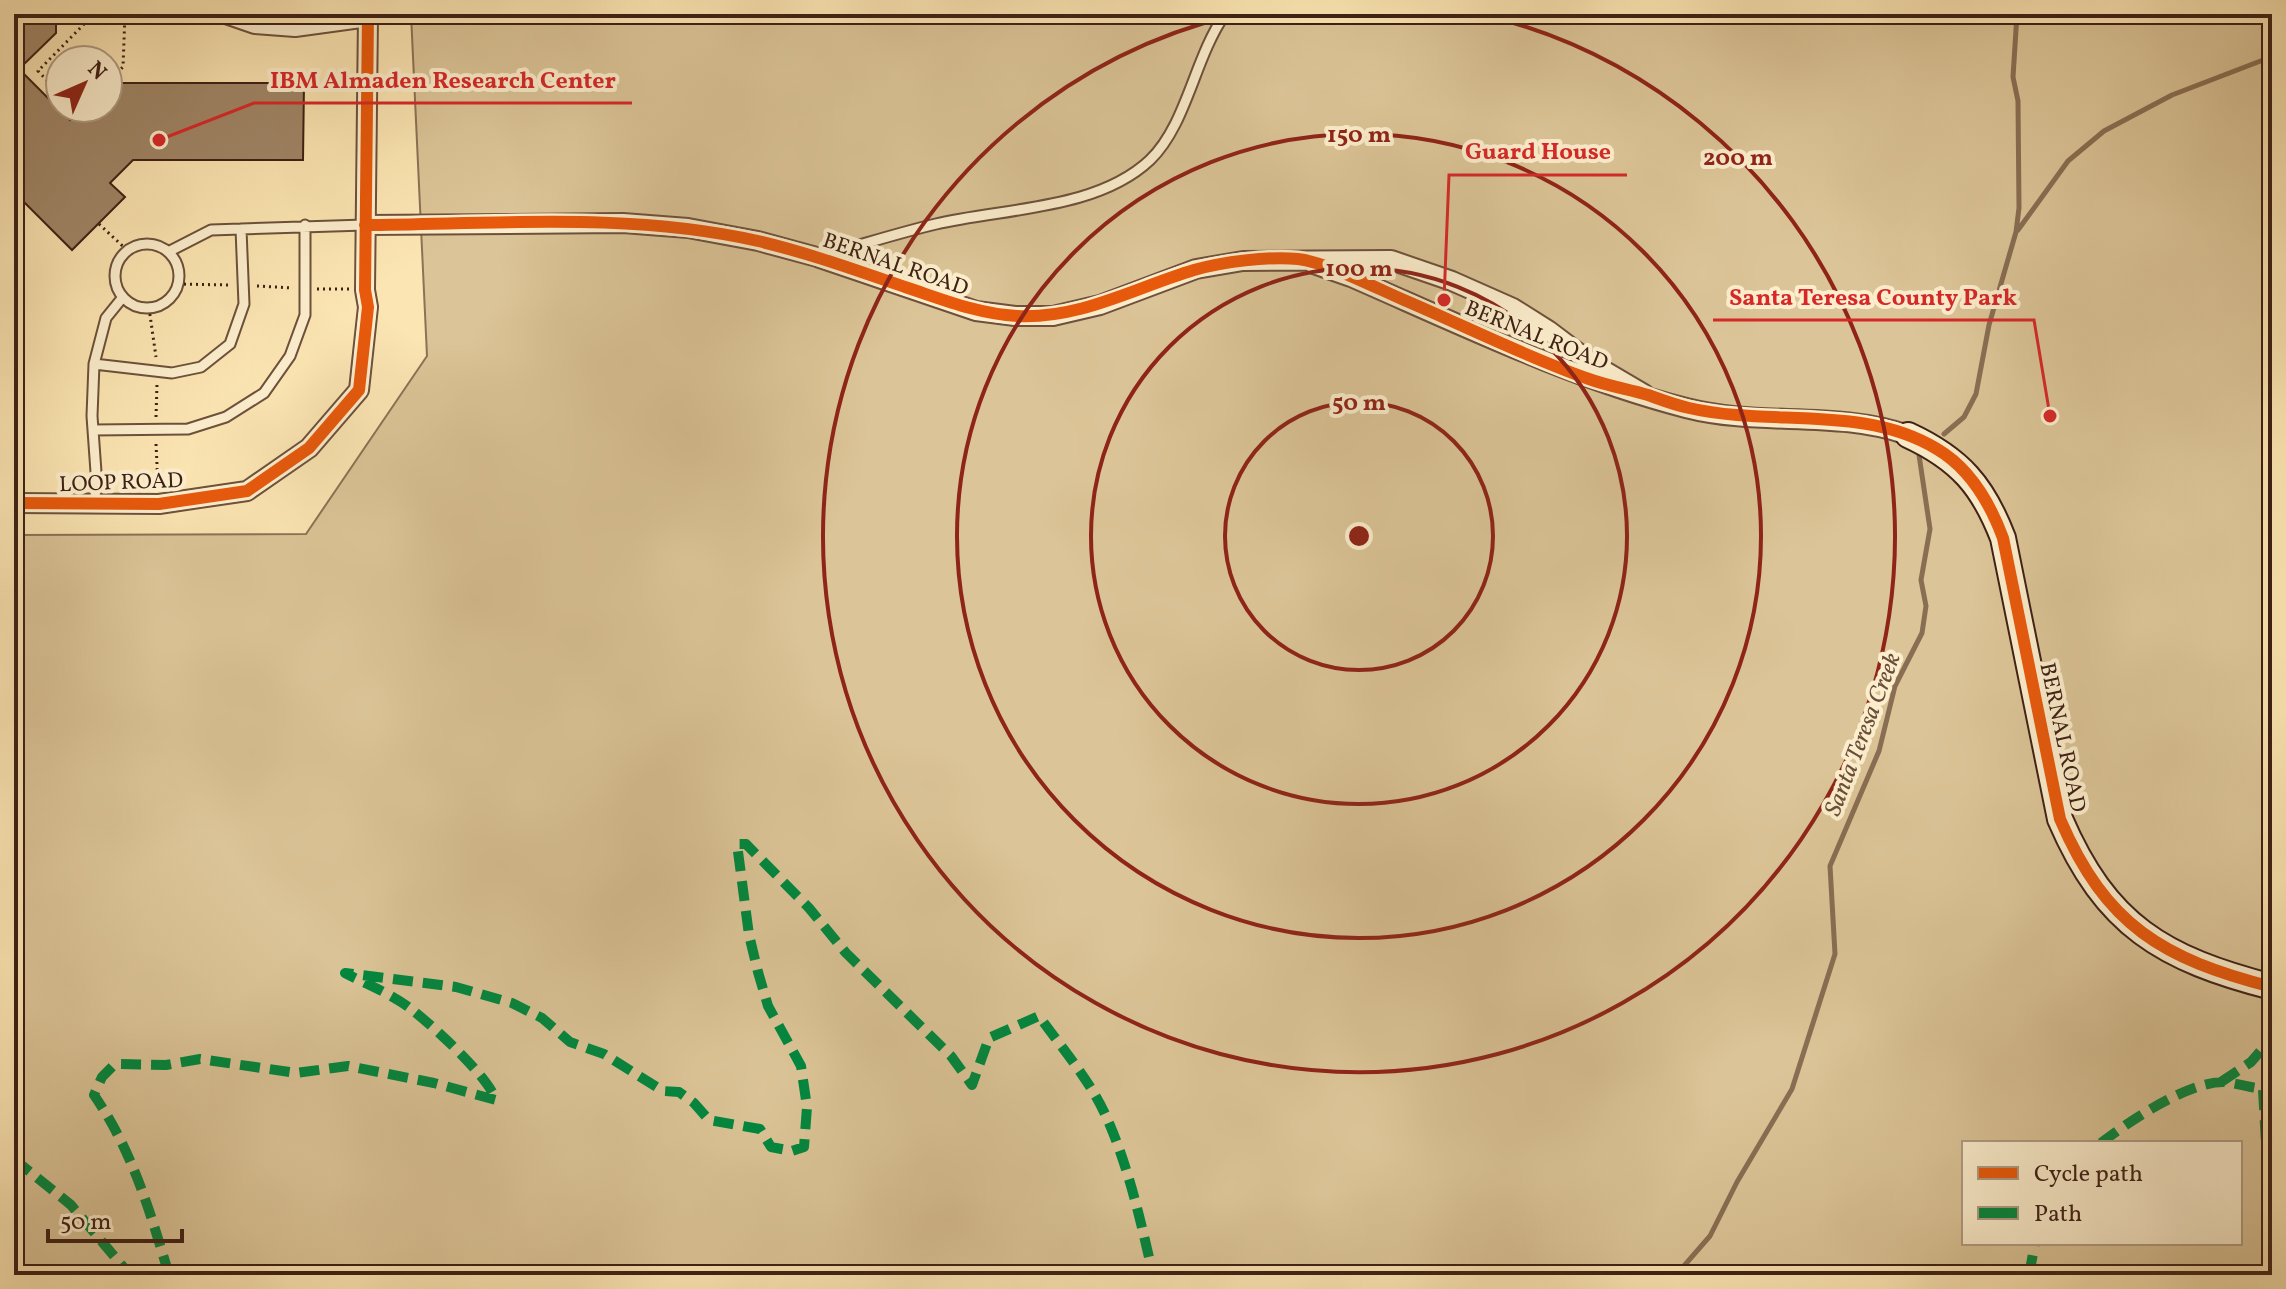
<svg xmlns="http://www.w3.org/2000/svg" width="2286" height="1289" font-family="Vollkorn,serif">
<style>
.green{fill:#dbc497;stroke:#8c7256;stroke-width:2;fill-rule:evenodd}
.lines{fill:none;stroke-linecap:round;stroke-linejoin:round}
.stream{stroke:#896e53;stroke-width:5}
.building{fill:#a08667;stroke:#3e2015;stroke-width:2}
.lane-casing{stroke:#6d513c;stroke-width:13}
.street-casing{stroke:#6d513c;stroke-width:22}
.secondary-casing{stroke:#3e2015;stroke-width:28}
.path{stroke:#3e2015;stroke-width:3;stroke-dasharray:2 4;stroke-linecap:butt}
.lane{stroke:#fceecd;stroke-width:9}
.street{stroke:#fceecd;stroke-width:18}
.secondary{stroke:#fceecd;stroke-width:24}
.quiet{stroke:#00873e;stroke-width:10;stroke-dasharray:20 10;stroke-linecap:butt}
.cycleway-casing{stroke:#fceecd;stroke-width:17}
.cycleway{stroke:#e8590c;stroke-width:12}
.ring{fill:none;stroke:#8f2418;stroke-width:4}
.labels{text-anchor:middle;stroke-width:8;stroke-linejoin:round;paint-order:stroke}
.street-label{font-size:22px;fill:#3e2015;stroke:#fceecd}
.water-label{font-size:24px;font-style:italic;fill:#6a4e39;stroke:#fceecd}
.centre{fill:#8f2418;stroke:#fceecd;stroke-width:4}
.ring-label{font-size:24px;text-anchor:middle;font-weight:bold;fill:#8f2418;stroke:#fceecd;stroke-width:8;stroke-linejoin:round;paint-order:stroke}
.leader{fill:none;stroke:#d62828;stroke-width:3}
.callout-dot{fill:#d62828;stroke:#fceecd;stroke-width:3}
.callout-label{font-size:24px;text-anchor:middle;font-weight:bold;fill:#d62828;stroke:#fceecd;stroke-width:8;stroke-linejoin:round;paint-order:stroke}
</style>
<rect width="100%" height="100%" fill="#fbe5b2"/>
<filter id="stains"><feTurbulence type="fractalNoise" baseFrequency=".0025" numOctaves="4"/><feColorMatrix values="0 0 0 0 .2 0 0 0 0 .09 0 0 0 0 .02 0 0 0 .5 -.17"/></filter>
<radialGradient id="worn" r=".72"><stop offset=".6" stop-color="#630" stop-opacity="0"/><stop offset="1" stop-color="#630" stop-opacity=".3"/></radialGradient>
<path class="green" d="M 411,14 L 2272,14 L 2272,1275 L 14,1275 L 14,535 L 306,534 L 427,356 ZM 1964,1143 L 2240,1143 L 2240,1243 L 1964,1243 Z"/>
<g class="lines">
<path class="stream" d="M 2018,230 L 2068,161 L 2104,131 L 2172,95 L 2271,57
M 1944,434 L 1964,417 L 1976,394 L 1989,325 L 2016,232 L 2019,208 L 2018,101 L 2013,77 L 2017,14
M 1676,1275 L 1710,1236 L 1737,1182 L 1792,1089 L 1835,954 L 1830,866 L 1879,751 L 1895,686 L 1922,633 L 1926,606 L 1921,580 L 1930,529 L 1919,455"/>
</g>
<path class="building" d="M 14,14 L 56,14 L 56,33 L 19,69 L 70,120 L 82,108 L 108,108 L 108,83 L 304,83 L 303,160 L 133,160 L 110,183 L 125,197 L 72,250 L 14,192 Z"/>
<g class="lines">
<defs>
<path id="lane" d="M115 276a32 32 0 1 1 64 0a32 32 0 1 1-64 0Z
M 168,252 L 211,230 L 365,225
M 824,255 C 861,245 898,233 936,224 C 1004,208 1097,210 1150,160 C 1187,124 1194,59 1225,14
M 94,364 L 172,373 L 201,367 L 230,344 L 244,304 L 241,229
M 93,430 L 188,429 L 226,417 L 264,393 L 290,356 L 305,315 L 305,225
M 95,503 L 96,472 L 92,416 L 94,364 L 106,318 L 123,297"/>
<path id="street" d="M 226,14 L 255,24 L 295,27 L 368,17
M 365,225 L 623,223 L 688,228 L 758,241 L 817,257 L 976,311 L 1015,316 L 1053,316 L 1100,305 L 1196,269 L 1243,261 L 1391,260 L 1452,281 L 1513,308 L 1548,330 L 1593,364 L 1644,394
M 1314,264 L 1351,277 C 1461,325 1570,378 1686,408 C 1760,427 1836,410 1908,435
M 14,503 L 159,504 L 247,491 L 309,448 L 359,390 L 368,307 L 365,290 L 368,14"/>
<path id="secondary" d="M 1908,435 C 1960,459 1983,486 2003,538 L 2060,819 C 2106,926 2163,959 2272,987"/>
</defs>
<use href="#lane" class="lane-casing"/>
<use href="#street" class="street-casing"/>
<use href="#secondary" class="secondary-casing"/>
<path class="path" d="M 108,81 L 123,67 L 125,14
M 60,94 L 38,71 L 94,14
M 74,108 L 77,110 L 79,108
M 99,224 L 128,251
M 178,284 L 229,285
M 257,286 L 293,288
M 317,289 L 349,289
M 149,308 L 156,357
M 156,417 L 157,384
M 156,444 L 158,485"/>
<use href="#lane" class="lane"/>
<use href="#street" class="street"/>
<use href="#secondary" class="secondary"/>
<path class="quiet" d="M 2221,1082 L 2251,1062 L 2269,1041
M 2263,1090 L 2266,1143 L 2272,1158
M 2101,1143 C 2128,1122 2187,1082 2223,1082 C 2239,1083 2255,1090 2272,1089
M 14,1159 L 71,1205 L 130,1275
M 169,1275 C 150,1211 132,1150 94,1095 L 102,1077 L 115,1064 L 166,1065 L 200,1059 L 296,1073 L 348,1066 L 434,1083 L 496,1100 C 487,1075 433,1026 411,1009 C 392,994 366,984 345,973 L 456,987 L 512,1003 L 542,1018 L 570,1042 L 604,1054 L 663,1091 L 679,1092 L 694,1103 L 709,1120 L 760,1129 L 771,1147 L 792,1151 L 804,1147 L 807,1107 L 801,1066 L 768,1006 L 758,972 L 749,935 L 737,844 L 746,844 L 809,908 L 846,953 L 951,1056 L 972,1085 L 989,1038 L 1039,1016 C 1061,1047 1089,1079 1105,1114 C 1128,1164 1141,1222 1153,1275
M 2029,1275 L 2035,1243"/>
<defs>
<path id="cycleway" d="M 365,225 C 495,224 630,212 758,241 C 809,253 858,271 908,288 C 944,300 979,314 1017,316 C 1081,319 1134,288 1194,270 C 1222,262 1268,256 1298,259 C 1326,262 1376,288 1404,300 C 1465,326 1526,357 1589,379 C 1608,386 1628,389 1648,395 C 1662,400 1675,405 1689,408 C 1771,427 1863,404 1937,449 C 1971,469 1990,503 2003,538 L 2060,819 C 2106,926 2163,959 2272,987
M 14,503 L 159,504 L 247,491 L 309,448 L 359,390 L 368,307 L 365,290 L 368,14"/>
</defs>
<use href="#cycleway" class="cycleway-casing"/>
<use href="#cycleway" class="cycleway"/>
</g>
<g class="ring">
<circle cx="1359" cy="536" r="134"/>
<circle cx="1359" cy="536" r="268"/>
<circle cx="1359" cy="536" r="402"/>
<path d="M1484 15A536 536 0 1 1 1234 15"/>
</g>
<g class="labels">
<g class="street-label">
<text transform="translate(896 263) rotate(19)" y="8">BERNAL ROAD</text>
<text transform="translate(1537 334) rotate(22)" y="8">BERNAL ROAD</text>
<text transform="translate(121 481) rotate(-2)" y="8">LOOP ROAD</text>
<text transform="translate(2064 737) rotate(78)" y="8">BERNAL ROAD</text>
</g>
<g class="water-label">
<text transform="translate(1862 734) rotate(-69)" y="8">Santa Teresa Creek</text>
</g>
</g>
<circle cx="1359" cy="536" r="12" class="centre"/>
<g class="ring-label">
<text x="1359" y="142">150 m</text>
<text x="1738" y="165">200 m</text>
<text x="1359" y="276">100 m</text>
<text x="1359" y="410">50 m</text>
</g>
<path class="leader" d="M159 140L254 103H632M1444 300L1449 175H1627M2050 416L2034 320H1713"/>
<g class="callout-dot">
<circle cx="159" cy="140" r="8"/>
<circle cx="1444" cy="300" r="8"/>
<circle cx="2050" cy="416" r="8"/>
</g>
<g class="callout-label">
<text x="443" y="88">IBM Almaden Research Center</text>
<text x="1538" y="159">Guard House</text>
<text x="1873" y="305">Santa Teresa County Park</text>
</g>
<rect width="2286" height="1289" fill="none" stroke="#fbe5b2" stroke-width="48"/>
<rect x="16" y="16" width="2254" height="1257" fill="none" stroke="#3e2015" stroke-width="4"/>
<rect x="24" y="24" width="2238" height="1241" fill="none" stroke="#3e2015" stroke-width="2"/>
<rect x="1962" y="1141" width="280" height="104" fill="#fceecd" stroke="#b09c83" stroke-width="2"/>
<rect x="1978" y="1167" width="40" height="12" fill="#e8590c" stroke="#b09c83" stroke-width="2"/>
<text x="2034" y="1181" font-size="24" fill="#3e2015">Cycle path</text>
<rect x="1978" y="1207" width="40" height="12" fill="#00873e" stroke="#b09c83" stroke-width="2"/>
<text x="2034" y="1221" font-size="24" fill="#3e2015">Path</text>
<g transform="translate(84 84) rotate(45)"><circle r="38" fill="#fceecd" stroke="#b09c83" stroke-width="2"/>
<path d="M0-6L14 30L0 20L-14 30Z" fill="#8f2418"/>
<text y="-12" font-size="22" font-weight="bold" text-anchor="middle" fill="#3e2015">N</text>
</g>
<path d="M48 1229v12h134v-12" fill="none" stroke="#3e2015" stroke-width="4"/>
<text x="60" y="1229" font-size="24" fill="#3e2015" stroke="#fceecd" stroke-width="6" paint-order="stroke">50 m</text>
<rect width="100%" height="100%" filter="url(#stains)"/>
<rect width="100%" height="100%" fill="url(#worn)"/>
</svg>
